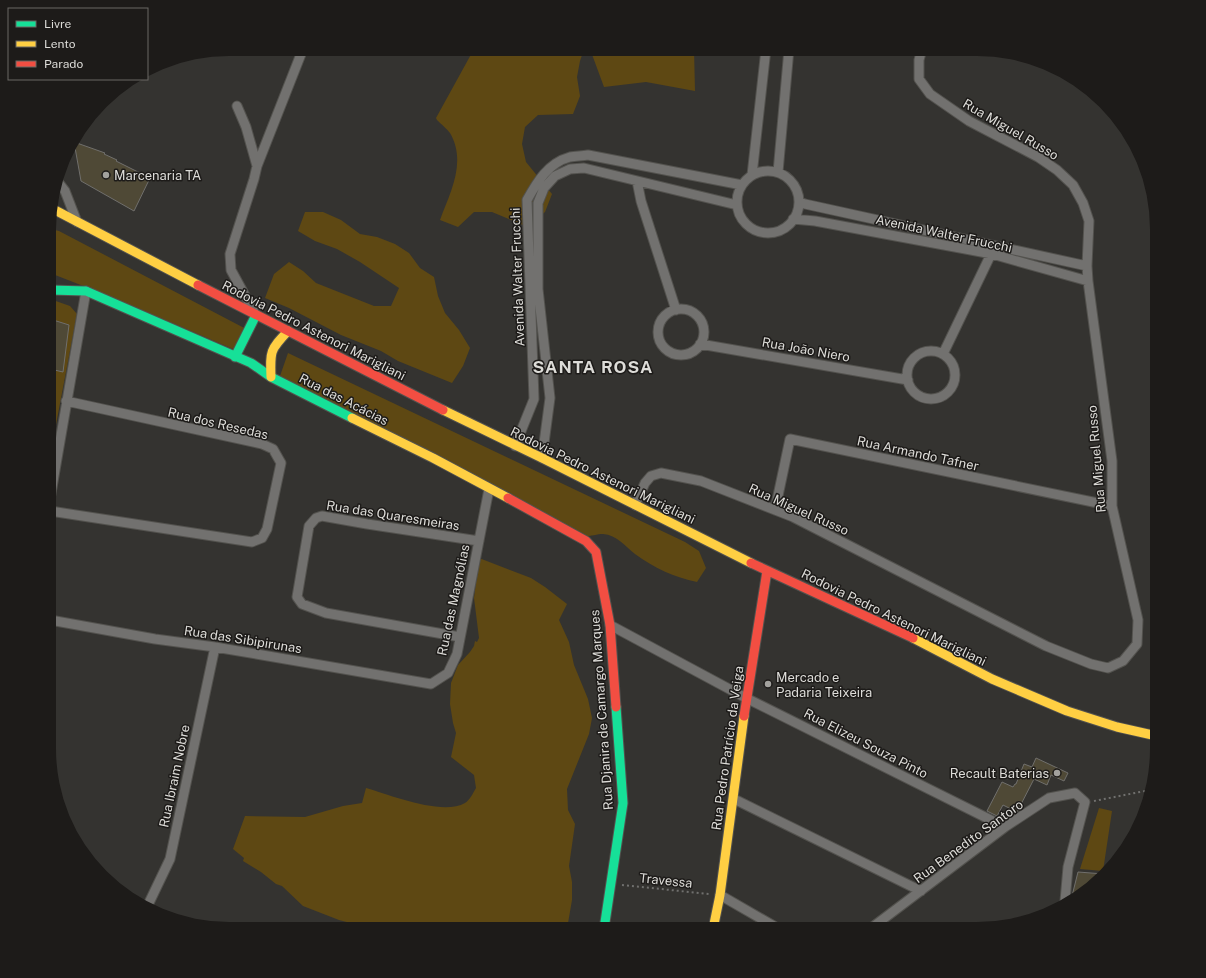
<svg xmlns="http://www.w3.org/2000/svg" width="1206" height="978" font-family="'Public Sans',sans-serif">
<style>
.green{fill:#5e4813}
.building{fill:#4f4936;stroke:#706f6c}
.lines{fill:none;stroke-linecap:round;stroke-linejoin:round}
.street-casing{stroke:#53524e;stroke-width:11}
.fast-casing{stroke:#53524e;stroke-width:11}
.slow-casing{stroke:#53524e;stroke-width:11}
.jam-casing{stroke:#53524e;stroke-width:11}
.path{stroke:#70706e;stroke-width:2;stroke-dasharray:2 3;stroke-linecap:butt}
.street{stroke:#72716f;stroke-width:9}
.fast{stroke:#16e098;stroke-width:9}
.slow{stroke:#ffcf43;stroke-width:9}
.jam{stroke:#f24e42;stroke-width:9}
.poi-dot{fill:#a2a19d;stroke:#1d1b19;stroke-width:1.5}
.labels{text-anchor:middle;stroke-width:3;stroke-linejoin:round;paint-order:stroke}
.street-label{font-size:13px;fill:#dddcd8;stroke:#1d1b19}
.poi-label{font-size:13px;fill:#dddcd8;stroke:#1d1b19;text-anchor:start}
.district-label{font-size:17px;font-weight:bold;letter-spacing:1px;fill:#dddcd8;stroke:#1d1b19}
</style>
<rect width="100%" height="100%" fill="#343330"/>
<path class="green" d="M 474,49 L 584,49 L 580,61 L 577,77 L 580,96 L 573,114 L 538,115 L 525,127 L 522,144 L 526,162 L 552,194 L 545,212 L 528,227 L 492,212 L 474,212 L 458,227 L 440,220 C 450,193 467,162 450,133 C 447,129 441,124 437,120 L 436,118 Z
M 590,49 L 694,49 L 695,91 L 646,82 L 604,87 Z
M 305,212 L 323,212 L 341,220 L 360,234 L 377,237 L 395,244 L 409,253 L 420,268 L 434,277 L 438,296 L 445,313 L 459,330 L 470,348 L 463,366 L 452,383 L 398,361 L 381,351 L 341,335 L 289,308 L 265,298 L 274,274 L 289,262 L 303,271 L 316,283 L 374,306 L 391,306 L 399,288 L 360,262 L 337,249 L 315,241 L 298,231 Z
M 51,229 L 59,231 L 248,330 L 240,352 L 114,298 L 50,273 Z
M 50,299 L 70,306 L 77,314 L 50,456 Z
M 288,353 L 685,542 L 699,551 L 706,568 L 697,582 C 674,577 654,568 635,554 C 625,546 617,535 603,534 C 598,534 590,536 585,537 L 280,376 Z
M 479,558 L 531,578 L 545,587 L 567,604 L 559,620 L 569,642 L 574,665 L 588,699 L 592,718 L 589,734 L 567,789 L 568,810 L 575,824 L 569,866 L 572,882 L 572,900 L 567,929 L 452,929 L 420,925 L 396,928 L 378,929 L 362,926 L 339,920 L 303,906 L 282,886 L 276,884 L 261,872 L 243,861 L 244,858 L 233,849 L 245,816 L 305,817 L 343,806 L 362,803 L 366,788 C 390,795 442,816 465,803 C 470,800 473,793 476,788 L 474,775 L 451,757 L 456,733 L 453,723 L 450,704 L 451,683 L 458,665 L 470,652 L 474,646 L 475,641 L 477,642 L 479,638 L 474,598 Z
M 1099,808 L 1112,811 L 1103,871 L 1080,869 Z"/>
<path class="building" d="M 74,142 L 105,153 L 104,154 L 117,160 L 116,161 L 150,178 L 134,211 L 81,181 Z
M 50,319 L 69,325 L 63,372 L 50,369 Z
M 1036,758 L 1068,773 L 1064,781 L 1051,775 L 1047,785 L 1034,779 L 1017,812 L 1003,805 L 997,816 L 987,811 L 1002,782 L 1013,787 L 1015,784 L 1016,784 L 1024,764 L 1032,767 Z
M 1078,872 L 1104,874 L 1072,896 Z"/>
<g class="lines">
<defs>
<path id="street" d="M 237,106 L 246,127 L 257,166
M737 202a31 31 0 1 1 62 0a31 31 0 1 1-62 0Z
M 778,172 L 789,49
M 752,175 L 766,49
M 637,181 L 641,201 L 676,310
M 58,182 L 65,191 L 77,222
M 799,202 L 805,204 L 1087,266
M 793,219 L 815,221 L 992,254 L 1088,281
M658 332a23 23 0 1 1 46 0a23 23 0 1 1-46 0Z
M 255,314 L 231,270 L 230,254 L 254,179 L 257,166 L 303,49
M 700,344 L 908,380
M907 375a24 24 0 1 1 48 0a24 24 0 1 1-48 0Z
M 943,354 L 993,250
M 515,446 L 534,399 L 527,200 C 537,182 548,163 570,157 C 576,156 582,156 588,155 L 742,185
M 542,458 L 550,398 L 538,289 L 538,203 L 544,188 L 555,176 L 570,169 L 584,168 L 737,205
M 50,499 L 86,291
M 635,505 L 645,483 L 651,476 L 661,473 L 701,481 L 793,517 L 1046,646 L 1091,664 L 1108,668 L 1123,661 L 1137,644 L 1138,620 L 1112,506 L 1112,461 L 1088,281 L 1087,266 L 1089,221 L 1083,203 L 1073,185 L 1057,170 L 1038,157 L 969,121 L 930,94 L 919,79 L 919,60 L 922,49
M 775,510 L 790,439 L 1112,506
M 50,511 L 252,542 L 262,538 L 267,529 L 281,463 L 273,449 L 262,444 L 66,401
M 50,620 L 155,639 L 215,647 L 431,684 L 448,673 L 457,654 L 489,489
M 610,625 L 746,698 L 1005,827
M 460,637 L 326,613 L 302,604 L 297,597 L 309,526 L 316,518 L 322,516 L 367,524 L 479,541
M 734,799 L 921,891
M 720,895 L 779,929
M 147,907 L 170,859 L 215,647
M 870,929 L 1005,827 L 1049,798 L 1075,793 L 1085,802 L 1068,867 L 1065,901"/>
<path id="fast" d="M 50,290 L 86,291 L 251,363 L 271,377 L 352,418
M 235,357 L 256,315
M 604,929 L 623,803 L 616,707"/>
<path id="slow" d="M 51,208 L 198,285
M 271,377 C 270,351 270,350 288,331
M 443,410 L 542,458 L 751,563
M 352,418 L 433,458 L 508,498
M 913,638 L 992,679 L 1067,711 L 1117,727 L 1157,736
M 713,929 L 720,895 L 744,716"/>
<path id="jam" d="M 198,285 L 443,410
M 508,498 L 586,541 L 596,552 L 610,625 L 616,707
M 751,563 L 913,638
M 744,716 L 767,571"/>
</defs>
<use href="#street" class="street-casing"/>
<use href="#fast" class="fast-casing"/>
<use href="#slow" class="slow-casing"/>
<use href="#jam" class="jam-casing"/>
<path class="path" d="M 1094,801 L 1150,790
M 622,885 L 709,894"/>
<use href="#street" class="street"/>
<use href="#fast" class="fast"/>
<use href="#slow" class="slow"/>
<use href="#jam" class="jam"/>
</g>
<g class="poi-dot">
<circle cx="106" cy="175" r="4"/>
<circle cx="768" cy="684" r="4"/>
<circle cx="1057" cy="773" r="4"/>
</g>
<g class="labels">
<g class="street-label">
<text transform="translate(1011 129) rotate(30)" y="5">Rua Miguel Russo</text>
<text transform="translate(944 233) rotate(12)" y="5">Avenida Walter Frucchi</text>
<text transform="translate(517 277) rotate(-92)" y="5">Avenida Walter Frucchi</text>
<text transform="translate(314 330) rotate(27)" y="5">Rodovia Pedro Astenori Marigliani</text>
<text transform="translate(806 349) rotate(10)" y="5">Rua João Niero</text>
<text transform="translate(344 399) rotate(27)" y="5">Rua das Acácias</text>
<text transform="translate(218 423) rotate(13)" y="5">Rua dos Resedas</text>
<text transform="translate(918 453) rotate(12)" y="5">Rua Armando Tafner</text>
<text transform="translate(1096 459) rotate(-95)" y="5">Rua Miguel Russo</text>
<text transform="translate(603 475) rotate(26)" y="5">Rodovia Pedro Astenori Marigliani</text>
<text transform="translate(799 509) rotate(24)" y="5">Rua Miguel Russo</text>
<text transform="translate(393 515) rotate(9)" y="5">Rua das Quaresmeiras</text>
<text transform="translate(453 600) rotate(-78)" y="5">Rua das Magnólias</text>
<text transform="translate(894 617) rotate(26)" y="5">Rodovia Pedro Astenori Marigliani</text>
<text transform="translate(243 639) rotate(9)" y="5">Rua das Sibipirunas</text>
<text transform="translate(601 710) rotate(-94)" y="5">Rua Djanira de Camargo Marques</text>
<text transform="translate(866 743) rotate(27)" y="5">Rua Elizeu Souza Pinto</text>
<text transform="translate(727 748) rotate(-82)" y="5">Rua Pedro Patrício da Veiga</text>
<text transform="translate(174 776) rotate(-78)" y="5">Rua Ibraim Nobre</text>
<text transform="translate(968 841) rotate(-36)" y="5">Rua Benedito Santoro</text>
<text transform="translate(666 880) rotate(6)" y="5">Travessa</text>
</g>
<g class="poi-label">
<text x="114" y="180">Marcenaria TA</text>
<text x="776" y="682">Mercado e<tspan x="776" dy="15">Padaria Teixeira</tspan></text>
<text x="1049" y="778" text-anchor="end">Recault Baterias</text>
</g>
<g class="district-label">
<text x="593" y="373">SANTA ROSA</text>
</g>
</g>
<path d="M0 0H1206V978H0ZM229 56H977A173 173 0 0 1 1150 229V749A173 173 0 0 1 977 922H229A173 173 0 0 1 56 749V229A173 173 0 0 1 229 56Z" fill="#1d1b19" fill-rule="evenodd"/>
<rect x="8" y="8" width="140" height="72" fill="#1d1b19" stroke="#6a6865"/>
<rect x="16" y="21" width="20" height="6" fill="#16e098" stroke="#6a6865"/>
<text x="44" y="28" font-size="12" fill="#dddcd8">Livre</text>
<rect x="16" y="41" width="20" height="6" fill="#ffcf43" stroke="#6a6865"/>
<text x="44" y="48" font-size="12" fill="#dddcd8">Lento</text>
<rect x="16" y="61" width="20" height="6" fill="#f24e42" stroke="#6a6865"/>
<text x="44" y="68" font-size="12" fill="#dddcd8">Parado</text>
</svg>
